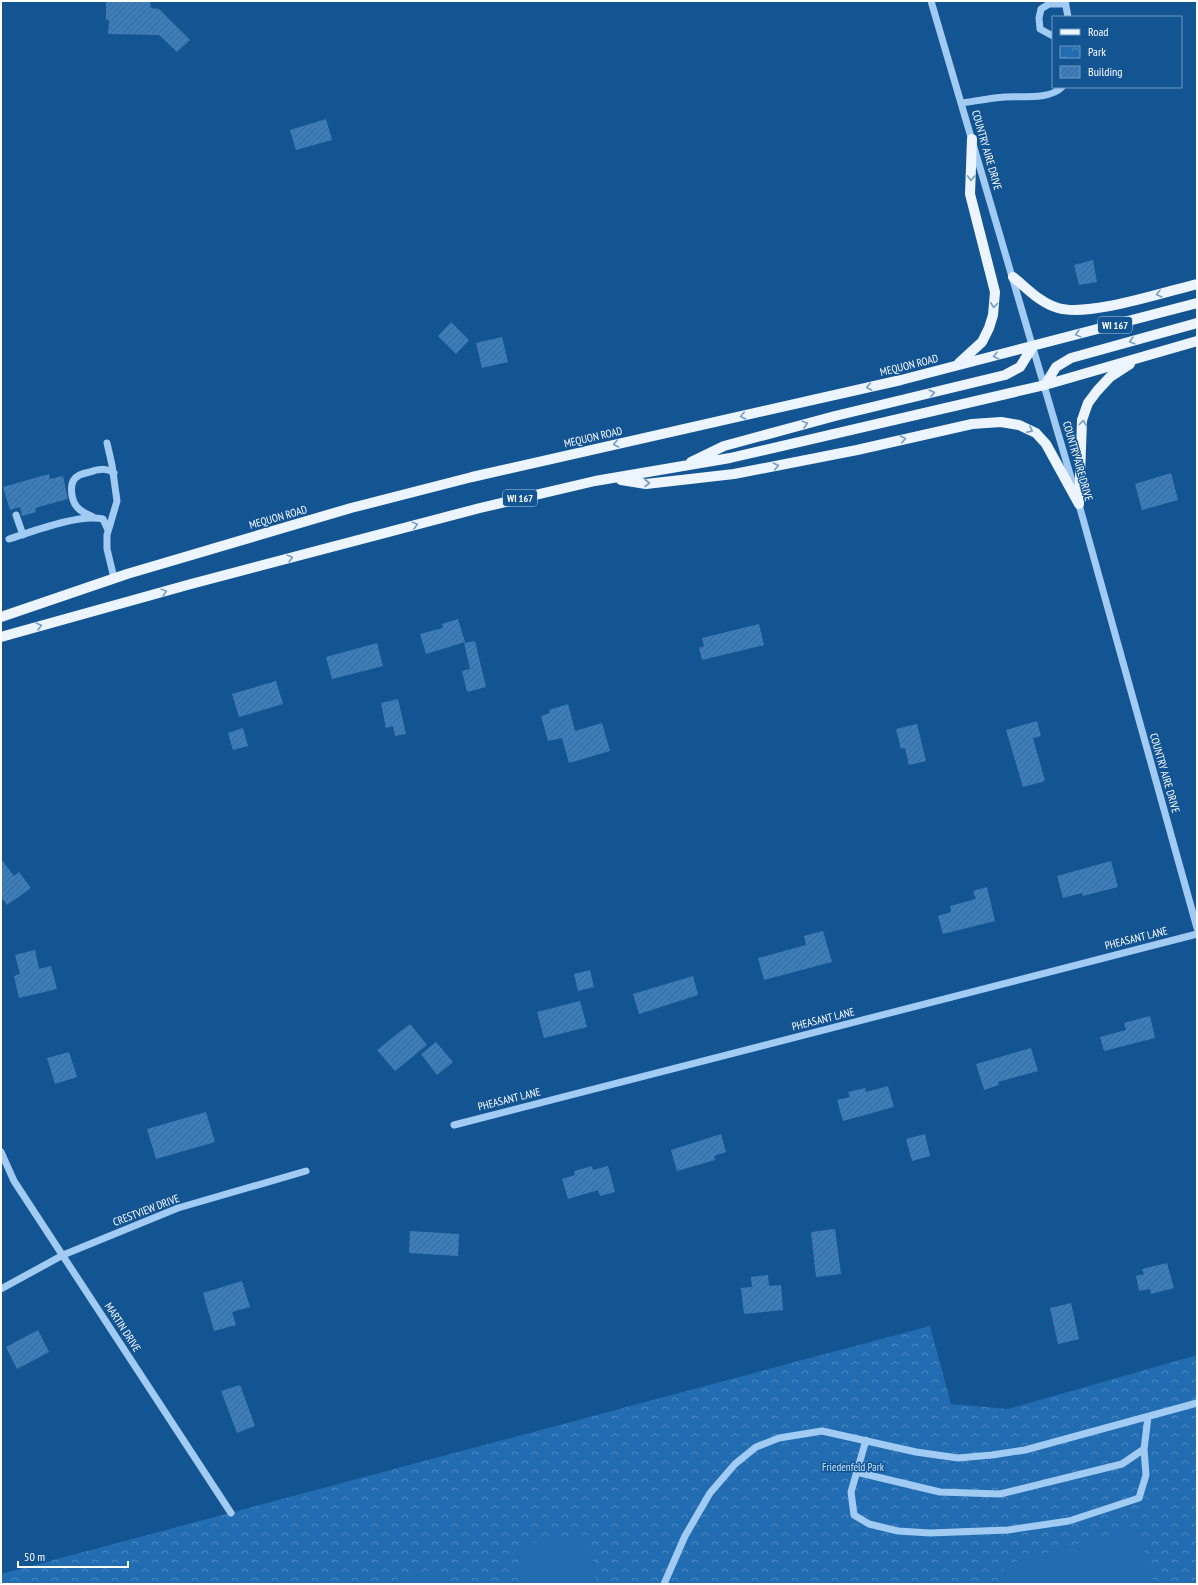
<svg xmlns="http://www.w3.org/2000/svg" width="1198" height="1585" font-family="'PT Sans Narrow',sans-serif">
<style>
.park{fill:url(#park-crowns)}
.pitch{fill:#226cb1}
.building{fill:url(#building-hatch)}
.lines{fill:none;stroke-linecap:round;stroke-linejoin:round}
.minor{stroke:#a1cbf2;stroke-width:7}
.major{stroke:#ecf5ff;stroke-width:10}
.oneway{stroke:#759cc4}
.labels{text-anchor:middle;stroke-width:3;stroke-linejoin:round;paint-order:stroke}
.shield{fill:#135493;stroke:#b8ccdf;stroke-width:1}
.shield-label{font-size:10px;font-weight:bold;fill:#fff}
.street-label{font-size:11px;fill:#fff;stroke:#135493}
.park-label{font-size:11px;fill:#c9e4fd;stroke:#135493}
</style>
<defs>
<pattern id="park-crowns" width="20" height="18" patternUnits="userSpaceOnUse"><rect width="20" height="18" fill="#226cb1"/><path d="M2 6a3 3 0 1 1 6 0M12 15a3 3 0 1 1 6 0" fill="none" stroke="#4e89c1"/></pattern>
<pattern id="building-hatch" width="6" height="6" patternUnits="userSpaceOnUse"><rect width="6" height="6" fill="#3c7ebc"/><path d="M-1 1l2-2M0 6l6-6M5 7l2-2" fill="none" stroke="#43688a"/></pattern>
</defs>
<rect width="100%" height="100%" fill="#135493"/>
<path class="park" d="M 930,1326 L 951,1404 L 1008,1409 L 1197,1355 L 1197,1584 L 1,1584 L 1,1574 Z"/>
<path class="pitch" d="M 1138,1528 L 1154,1584 L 1007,1584 L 1002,1565 Z
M 589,1535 L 597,1584 L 524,1584 L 518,1545 Z
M 439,1568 L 444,1584 L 386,1584 Z"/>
<path class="building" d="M 106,1 L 150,1 L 151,8 L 159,9 L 190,40 L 177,52 L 159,35 L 108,34 L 109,20 L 106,20 Z
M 326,119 L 332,140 L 296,150 L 290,130 Z
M 1093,260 L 1097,282 L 1079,285 L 1074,265 Z
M 451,322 L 469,340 L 456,354 L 438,336 Z
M 502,337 L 508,362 L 482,368 L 476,343 Z
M 1171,473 L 1178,500 L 1142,510 L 1135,484 Z
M 49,474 L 50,479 L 63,476 L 68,499 L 35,508 L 36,512 L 22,516 L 20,507 L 10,510 L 3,487 Z
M 458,619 L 465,642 L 426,654 L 420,634 L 443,628 L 442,624 Z
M 759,624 L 764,645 L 702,660 L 699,648 L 704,646 L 702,638 Z
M 475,641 L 486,687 L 467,692 L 462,671 L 470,669 L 464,643 Z
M 377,643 L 383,666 L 332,679 L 326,657 Z
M 276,681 L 283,704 L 239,717 L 232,694 Z
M 398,699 L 406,734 L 395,736 L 393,726 L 386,728 L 381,703 Z
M 568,704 L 575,731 L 602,723 L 610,751 L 569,763 L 562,738 L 548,741 L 541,716 L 550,713 L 549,710 Z
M 1037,721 L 1041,736 L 1033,738 L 1045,781 L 1023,787 L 1006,730 Z
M 917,724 L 926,761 L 909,765 L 905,748 L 901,749 L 896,729 Z
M 243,728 L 248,746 L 233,750 L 228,733 Z
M 1,859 L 14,876 L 19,872 L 31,888 L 7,905 L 1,897 Z
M 1111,861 L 1118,887 L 1083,896 L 1082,893 L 1063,898 L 1057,876 Z
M 987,887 L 995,921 L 943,934 L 938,916 L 951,912 L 950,906 L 976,899 L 973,891 Z
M 823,931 L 832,962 L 764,980 L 758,958 L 806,945 L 804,936 Z
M 35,950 L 39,969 L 51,966 L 57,989 L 19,998 L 14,976 L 20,974 L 15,955 Z
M 590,970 L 594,987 L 578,991 L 574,974 Z
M 693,976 L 698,995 L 639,1014 L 633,994 Z
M 580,1001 L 587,1027 L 544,1038 L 537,1012 Z
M 1150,1016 L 1155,1038 L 1104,1051 L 1100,1037 L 1126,1030 L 1124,1023 Z
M 410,1024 L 427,1045 L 395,1071 L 377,1050 Z
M 436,1042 L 453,1062 L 437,1075 L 421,1054 Z
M 1031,1048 L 1038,1071 L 998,1082 L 999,1085 L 984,1090 L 976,1064 Z
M 69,1052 L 77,1077 L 55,1084 L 47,1058 Z
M 888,1086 L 894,1107 L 843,1121 L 837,1100 L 850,1097 L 848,1092 L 865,1088 L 866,1092 Z
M 206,1112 L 215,1142 L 156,1159 L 147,1129 Z
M 721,1134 L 726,1152 L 714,1156 L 715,1160 L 677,1171 L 671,1150 Z
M 925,1134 L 930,1156 L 912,1161 L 906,1139 Z
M 592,1166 L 593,1170 L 608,1166 L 615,1192 L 600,1196 L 598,1190 L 568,1199 L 562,1179 L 575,1175 L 574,1171 Z
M 835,1229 L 841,1274 L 816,1277 L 811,1232 Z
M 410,1231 L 459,1234 L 458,1256 L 409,1253 Z
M 1167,1263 L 1174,1288 L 1151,1294 L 1150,1289 L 1139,1291 L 1136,1276 L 1144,1274 L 1142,1269 Z
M 768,1275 L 769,1286 L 781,1285 L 783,1310 L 744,1314 L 741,1288 L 752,1287 L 751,1277 Z
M 242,1281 L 250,1307 L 232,1312 L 236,1325 L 214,1331 L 203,1293 Z
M 1071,1303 L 1079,1339 L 1058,1344 L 1050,1308 Z
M 38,1330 L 49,1352 L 17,1369 L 6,1347 Z
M 240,1385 L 255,1426 L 237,1433 L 221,1391 Z"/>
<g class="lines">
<path class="minor" d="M 931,1 L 1075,491
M 1065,1 L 1068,17
M 1053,36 L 1040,29 L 1039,18 L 1041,9 L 1049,4 L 1066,4
M 962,103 C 976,101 991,98 1005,97 C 1021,96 1050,100 1062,87
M 107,443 L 112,465 L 117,501 L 107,535 L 107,549 L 114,578
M 1078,501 L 1197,928
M 16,515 L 23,535
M 93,517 C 87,514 81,512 77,507 C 71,500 68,481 78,476 C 82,473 88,473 93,471 C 101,469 106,468 114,473
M 9,539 C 34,531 78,514 103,519 L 108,530
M 454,1125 L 1197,934
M 1,1152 L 14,1181 L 231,1513
M 1,1289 L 63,1255 L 178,1208 L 306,1171
M 866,1440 L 851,1492 L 854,1515 L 869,1524 L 898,1531 L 930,1533 L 1008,1530 L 1069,1521 L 1139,1498 L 1146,1475 L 1144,1449 L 1148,1417
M 856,1472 L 940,1492 L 1000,1494 L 1122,1464 L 1144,1449
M 664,1584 L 685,1536 L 710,1493 L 735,1464 L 756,1447 L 779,1438 L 822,1431 L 916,1452 L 958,1458 L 992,1455 L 1025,1450 L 1197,1403"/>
<path class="major" d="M 1013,277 C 1027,288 1040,303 1058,308 C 1089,317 1164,292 1197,284
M 959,363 L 982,342 L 989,328 L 993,315 L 995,292 L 970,194 L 972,139
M 1045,385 L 1056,367 L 1071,358 L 1197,323
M 691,462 L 724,446 L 835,416 L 1005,375 L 1020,367 L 1033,346
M 621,480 L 646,484 L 734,474 L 857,450 L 972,424 L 1001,422 L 1019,425 L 1036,433 L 1046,444 L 1079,504
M 1079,504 L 1082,420 L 1088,403 L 1097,391 L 1110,377 L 1130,364
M 1,617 L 127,574 L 351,508 L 472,477 L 901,380 L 1197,303
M 1,637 L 191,584 L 480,508 L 595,481 L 730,458 L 1045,385 L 1197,341"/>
</g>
<defs><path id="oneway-chevron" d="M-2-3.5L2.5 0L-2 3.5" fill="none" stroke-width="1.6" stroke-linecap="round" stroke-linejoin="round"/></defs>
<g class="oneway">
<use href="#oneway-chevron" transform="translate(971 178) rotate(92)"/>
<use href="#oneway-chevron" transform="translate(1159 294) rotate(166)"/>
<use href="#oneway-chevron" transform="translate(994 305) rotate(94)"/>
<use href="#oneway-chevron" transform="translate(1078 334) rotate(165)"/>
<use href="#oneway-chevron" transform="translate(1132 341) rotate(165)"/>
<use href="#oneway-chevron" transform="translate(996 356) rotate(166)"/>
<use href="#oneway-chevron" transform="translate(869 387) rotate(167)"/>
<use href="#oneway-chevron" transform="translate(932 393) rotate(-13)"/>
<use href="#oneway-chevron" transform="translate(743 416) rotate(167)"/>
<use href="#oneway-chevron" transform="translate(1083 423) rotate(-83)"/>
<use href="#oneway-chevron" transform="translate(805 424) rotate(-15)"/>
<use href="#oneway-chevron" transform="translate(1030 430) rotate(27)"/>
<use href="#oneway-chevron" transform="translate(903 439) rotate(-13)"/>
<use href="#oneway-chevron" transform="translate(616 444) rotate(167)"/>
<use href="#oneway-chevron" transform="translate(776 466) rotate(-12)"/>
<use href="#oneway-chevron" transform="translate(647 483)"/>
<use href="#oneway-chevron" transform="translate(415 525) rotate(-15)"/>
<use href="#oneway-chevron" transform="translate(290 558) rotate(-15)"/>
<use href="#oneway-chevron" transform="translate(164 592) rotate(-15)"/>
<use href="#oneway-chevron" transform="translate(39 626) rotate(-15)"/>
</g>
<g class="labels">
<g class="shield">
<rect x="1098" y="317" width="34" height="16" rx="3"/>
<rect x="503" y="490" width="34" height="16" rx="3"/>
</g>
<g class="shield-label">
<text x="1115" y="329">WI 167</text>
<text x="520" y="502">WI 167</text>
</g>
<g class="street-label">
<text transform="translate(987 150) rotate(74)" y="4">COUNTRY AIRE DRIVE</text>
<text transform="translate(909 365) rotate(-14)" y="4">MEQUON ROAD</text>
<text transform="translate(593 437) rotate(-13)" y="4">MEQUON ROAD</text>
<text transform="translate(1078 461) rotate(74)" y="4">COUNTRY AIRE DRIVE</text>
<text transform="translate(278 517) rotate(-16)" y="4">MEQUON ROAD</text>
<text transform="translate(1165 773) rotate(74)" y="4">COUNTRY AIRE DRIVE</text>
<text transform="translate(1136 938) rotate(-14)" y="4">PHEASANT LANE</text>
<text transform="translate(823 1019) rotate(-14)" y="4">PHEASANT LANE</text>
<text transform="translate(509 1099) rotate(-14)" y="4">PHEASANT LANE</text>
<text transform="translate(146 1210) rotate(-21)" y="4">CRESTVIEW DRIVE</text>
<text transform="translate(123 1327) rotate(57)" y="4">MARTIN DRIVE</text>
</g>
<g class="park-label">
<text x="853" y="1471">Friedenfeld Park</text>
</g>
</g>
<rect width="1198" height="1585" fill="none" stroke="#ffffff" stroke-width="4"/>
<rect x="1052" y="16" width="130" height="72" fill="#135493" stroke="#7198be"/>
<rect x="1060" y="29" width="20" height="6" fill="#ecf5ff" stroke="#7198be"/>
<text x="1088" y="36" font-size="12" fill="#ffffff">Road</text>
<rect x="1060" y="46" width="20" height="12" fill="url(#park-crowns)" stroke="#7198be"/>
<text x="1088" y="56" font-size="12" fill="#ffffff">Park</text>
<rect x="1060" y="66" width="20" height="12" fill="url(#building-hatch)" stroke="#7198be"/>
<text x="1088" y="76" font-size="12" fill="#ffffff">Building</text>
<path d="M18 1561v6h110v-6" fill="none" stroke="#ffffff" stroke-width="2"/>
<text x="24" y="1561" font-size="12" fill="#ffffff" stroke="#135493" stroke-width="3" paint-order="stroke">50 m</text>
</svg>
